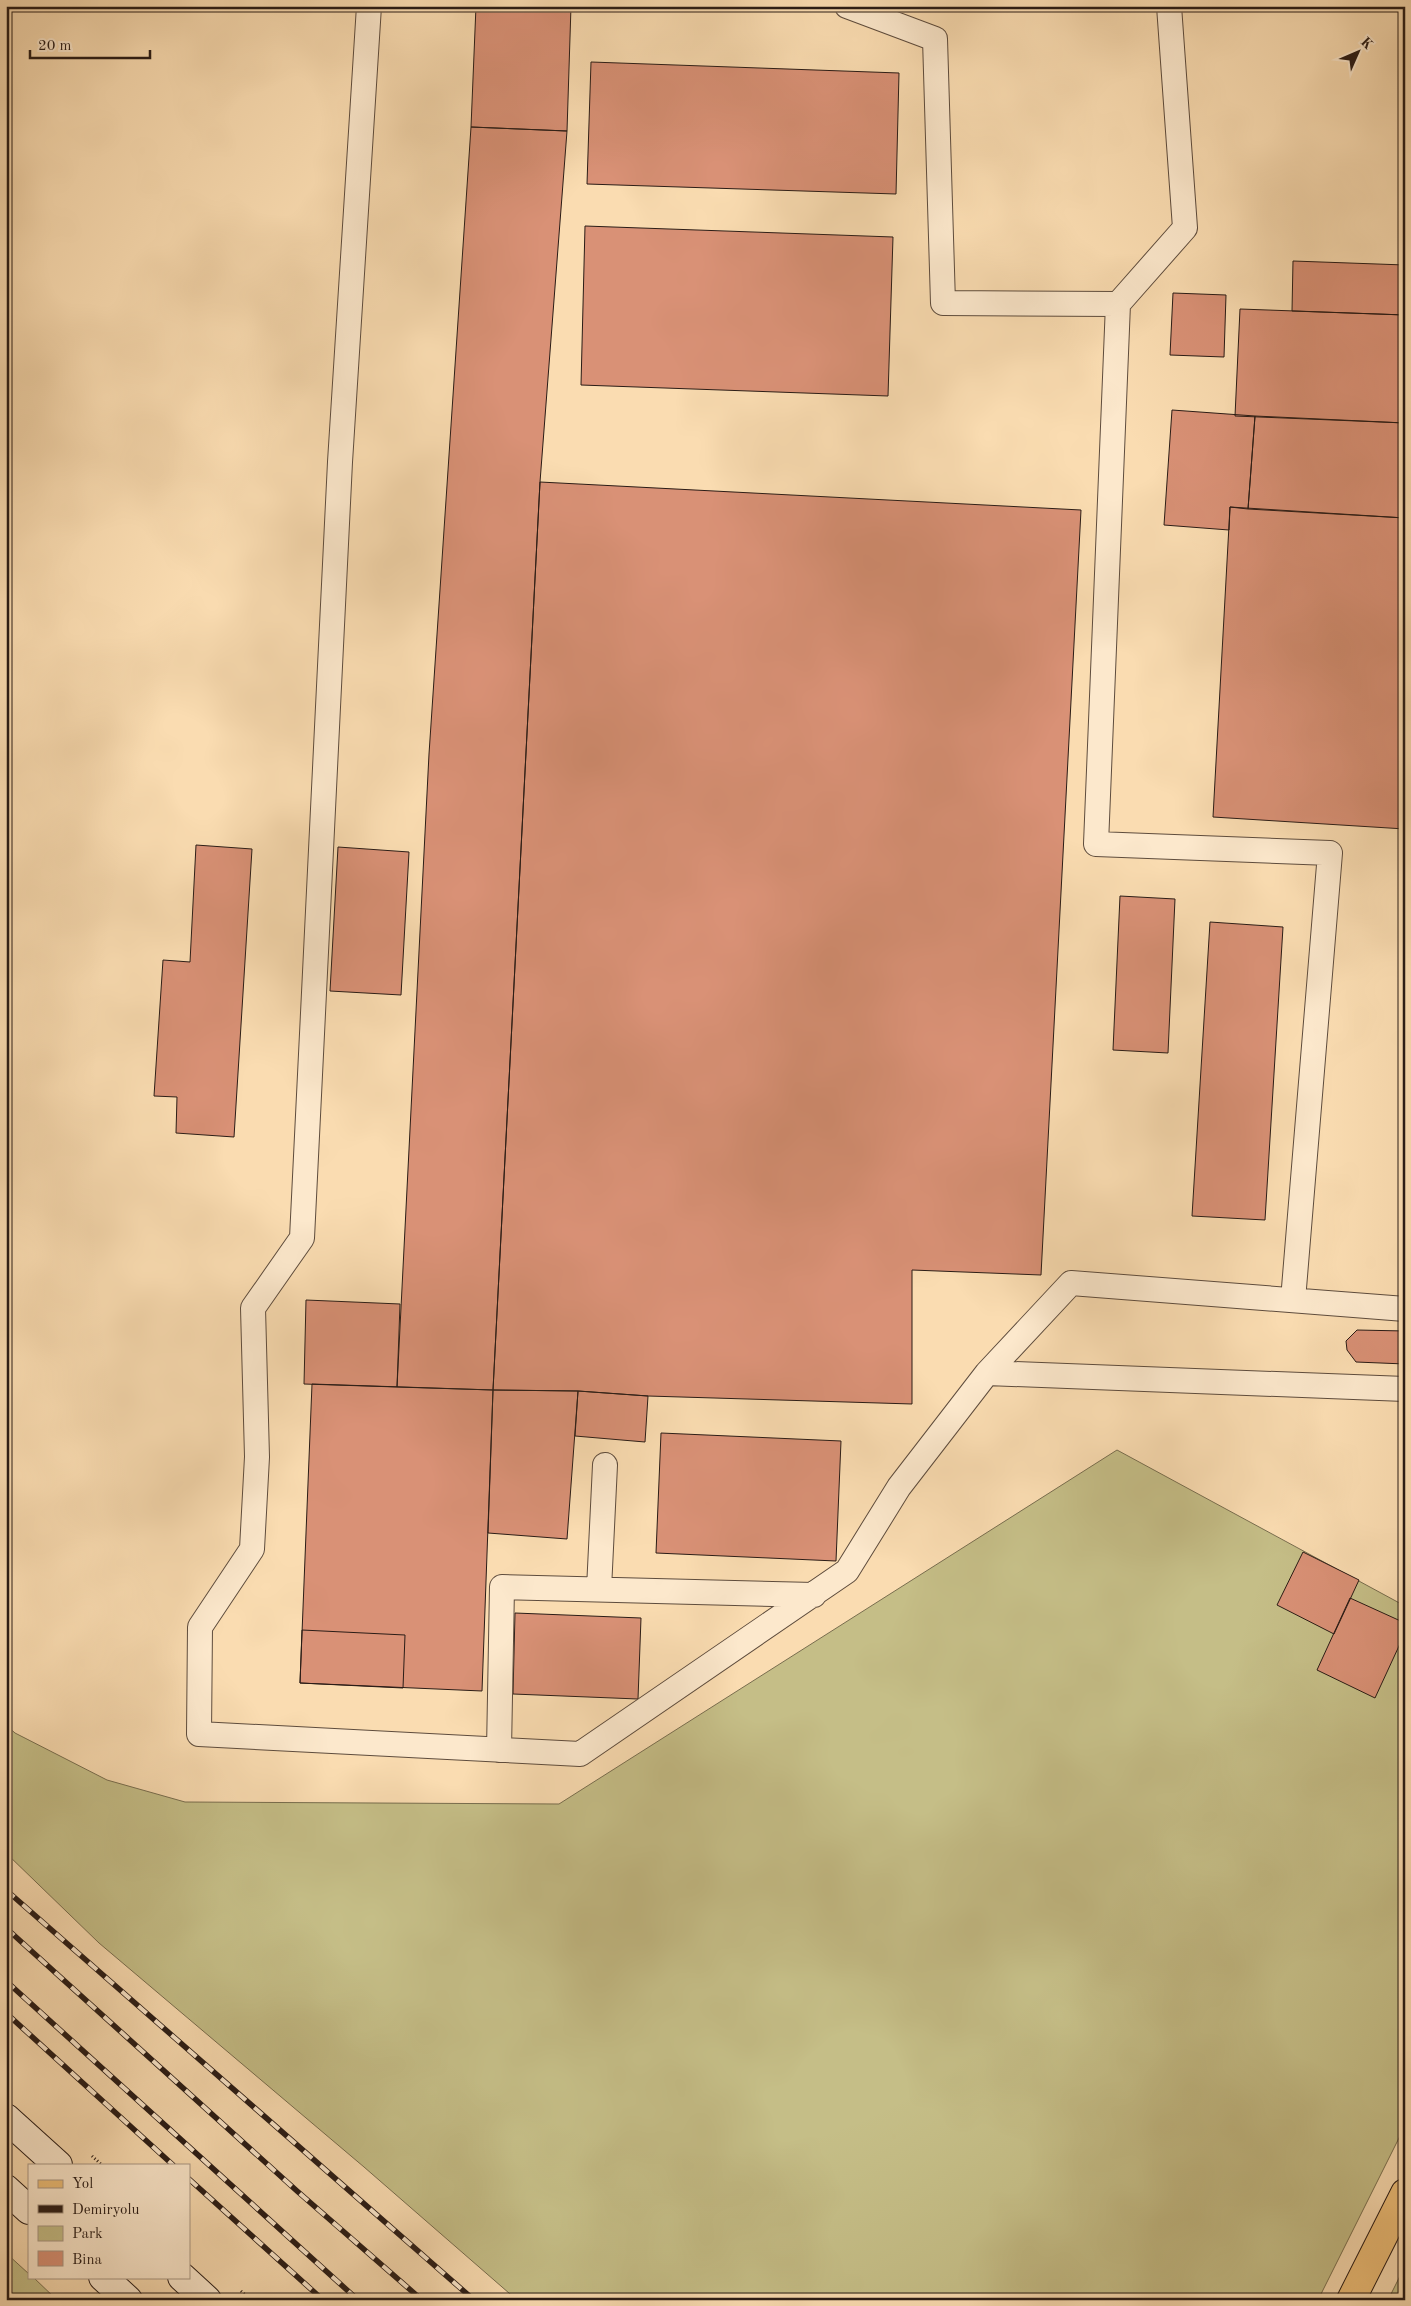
<svg xmlns="http://www.w3.org/2000/svg" width="1411" height="2306" font-family="'Old Standard TT',serif">
<style>
.green{fill:#c5be87;stroke:#786d4e}
.building{fill:#d99176;stroke:#2a1c16}
.lines{fill:none;stroke-linecap:round;stroke-linejoin:round}
.service-casing{stroke:#5e4c3d;stroke-width:26}
.secondary-casing{stroke:#2a1c16;stroke-width:30}
.primary-casing{stroke:#2a1c16;stroke-width:30}
.path{stroke:#2a1c16;stroke-width:3;stroke-dasharray:1 2.5;stroke-linecap:butt}
.service{stroke:#fce8cc;stroke-width:24}
.secondary{stroke:#fce8cc;stroke-width:28}
.primary{stroke:#edbe78;stroke-width:28}
.rail-casing{stroke:#2a1c16;stroke-width:5.5}
.rail{stroke:#fce8cc;stroke-width:4;stroke-dasharray:11;stroke-linecap:butt}
</style>
<rect width="100%" height="100%" fill="#fadcb1"/>
<filter id="stains"><feTurbulence type="fractalNoise" baseFrequency=".004" numOctaves="4"/><feColorMatrix values="0 0 0 0 .2 0 0 0 0 .09 0 0 0 0 .02 0 0 0 .5 -.17"/></filter>
<radialGradient id="worn" r=".72"><stop offset=".6" stop-color="#630" stop-opacity="0"/><stop offset="1" stop-color="#630" stop-opacity=".3"/></radialGradient>
<path class="green" d="M 1117,1450 L 1405,1606 L 1405,2126 L 1318,2300 L 517,2300 L 364,2167 L 99,1943 L 6,1853 L 6,1725 L 15,1733 L 107,1780 L 185,1802 L 559,1804 Z
M 6,2253 L 29,2274 L 29,2277 L 33,2277 L 57,2300 L 6,2300 Z
M 1405,2266 L 1405,2300 L 1388,2300 Z"/>
<path class="building" d="M 476,6 L 571,6 L 567,131 L 471,127 Z
M 591,62 L 899,73 L 896,194 L 587,184 Z
M 471,127 L 567,131 L 540,482 L 493,1390 L 397,1387 L 429,754 Z
M 585,226 L 893,237 L 888,396 L 581,385 Z
M 1293,261 L 1405,265 L 1405,315 L 1292,311 Z
M 1173,293 L 1226,295 L 1224,357 L 1170,355 Z
M 1240,309 L 1405,315 L 1405,423 L 1235,416 Z
M 1172,410 L 1255,416 L 1248,509 L 1230,507 L 1229,530 L 1164,525 Z
M 1255,416 L 1405,423 L 1405,518 L 1248,509 Z
M 540,482 L 1081,510 L 1041,1275 L 912,1270 L 912,1404 L 648,1396 L 578,1391 L 493,1390 Z
M 1230,507 L 1405,518 L 1405,829 L 1213,817 Z
M 196,845 L 252,849 L 234,1137 L 176,1133 L 177,1097 L 154,1096 L 163,960 L 190,962 Z
M 338,847 L 409,852 L 401,995 L 330,991 Z
M 1120,896 L 1175,899 L 1168,1053 L 1113,1050 Z
M 1210,922 L 1283,927 L 1265,1220 L 1192,1216 Z
M 306,1300 L 400,1304 L 397,1387 L 304,1384 Z
M 1357,1330 L 1405,1331 L 1405,1364 L 1356,1362 L 1347,1350 L 1346,1341 Z
M 312,1384 L 493,1390 L 482,1691 L 300,1683 Z
M 493,1390 L 578,1391 L 567,1539 L 488,1533 Z
M 578,1391 L 648,1396 L 645,1442 L 575,1436 Z
M 661,1433 L 841,1441 L 836,1561 L 656,1553 Z
M 1303,1552 L 1359,1580 L 1334,1634 L 1277,1605 Z
M 1350,1598 L 1405,1623 L 1405,1633 L 1375,1698 L 1317,1670 Z
M 515,1613 L 641,1618 L 638,1699 L 513,1694 Z
M 302,1630 L 405,1635 L 403,1688 L 300,1683 Z"/>
<g class="lines">
<defs>
<path id="service" d="M 369,6 L 340,462 L 302,1238 L 253,1308 L 257,1457 L 252,1549 L 200,1627 L 199,1734 L 580,1754 L 847,1571 L 899,1487 L 987,1373 L 1071,1283 L 1405,1309
M 847,6 L 935,39 L 943,303 L 1118,304 L 1096,844 L 1330,853 L 1293,1300
M 1118,304 L 1185,228 L 1169,6
M 987,1373 L 1405,1389
M 599,1589 L 605,1465
M 499,1750 L 502,1587 L 814,1595"/>
<path id="secondary" d="M 6,2118 L 58,2165
M 6,2189 L 29,2210
M 103,2277 L 128,2300
M 182,2277 L 207,2300"/>
<path id="primary" d="M 1351,2300 L 1405,2193"/>
</defs>
<use href="#service" class="service-casing"/>
<use href="#secondary" class="secondary-casing"/>
<use href="#primary" class="primary-casing"/>
<path class="path" d="M 92,2156 L 102,2165
M 241,2291 L 251,2300"/>
<use href="#service" class="service"/>
<use href="#secondary" class="secondary"/>
<use href="#primary" class="primary"/>
<defs>
<path id="rail" d="M 6,1890 L 474,2300
M 6,1928 L 297,2191 L 422,2300
M 6,1981 L 358,2300
M 6,2013 L 173,2165
M 189,2179 L 323,2300"/>
</defs>
<use href="#rail" class="rail-casing"/>
<use href="#rail" class="rail"/>
</g>
<rect width="1411" height="2306" fill="none" stroke="#fadcb1" stroke-width="25"/>
<rect x="8" y="8" width="1396" height="2291" fill="none" stroke="#2a1c16" stroke-width="2.5"/>
<rect x="12" y="12" width="1386" height="2281" fill="none" stroke="#2a1c16"/>
<rect x="28" y="2164" width="162" height="115" fill="#fce8cc" stroke="#a89683"/>
<rect x="38" y="2180" width="25" height="8" fill="#edbe78" stroke="#a89683"/>
<text x="72" y="2188" font-size="15" fill="#2a1c16">Yol</text>
<rect x="38" y="2205" width="25" height="8" fill="#2a1c16" stroke="#a89683"/>
<text x="72" y="2214" font-size="15" fill="#2a1c16">Demiryolu</text>
<rect x="38" y="2226" width="25" height="15" fill="#c5be87" stroke="#a89683"/>
<text x="72" y="2238" font-size="15" fill="#2a1c16">Park</text>
<rect x="38" y="2251" width="25" height="15" fill="#d99176" stroke="#a89683"/>
<text x="72" y="2264" font-size="15" fill="#2a1c16">Bina</text>
<g transform="translate(1358 52) rotate(45)" stroke="#fce8cc" stroke-width="4" paint-order="stroke">
<path d="M0-4L9 19L0 12L-9 19Z" fill="#2a1c16"/>
<text y="-8" font-size="14" font-weight="bold" text-anchor="middle" fill="#2a1c16">K</text>
</g>
<path d="M30 50v8h120v-8" fill="none" stroke="#2a1c16" stroke-width="2.5"/>
<text x="38" y="50" font-size="15" fill="#2a1c16" stroke="#fce8cc" stroke-width="4" paint-order="stroke">20 m</text>
<rect width="100%" height="100%" filter="url(#stains)"/>
<rect width="100%" height="100%" fill="url(#worn)"/>
</svg>
